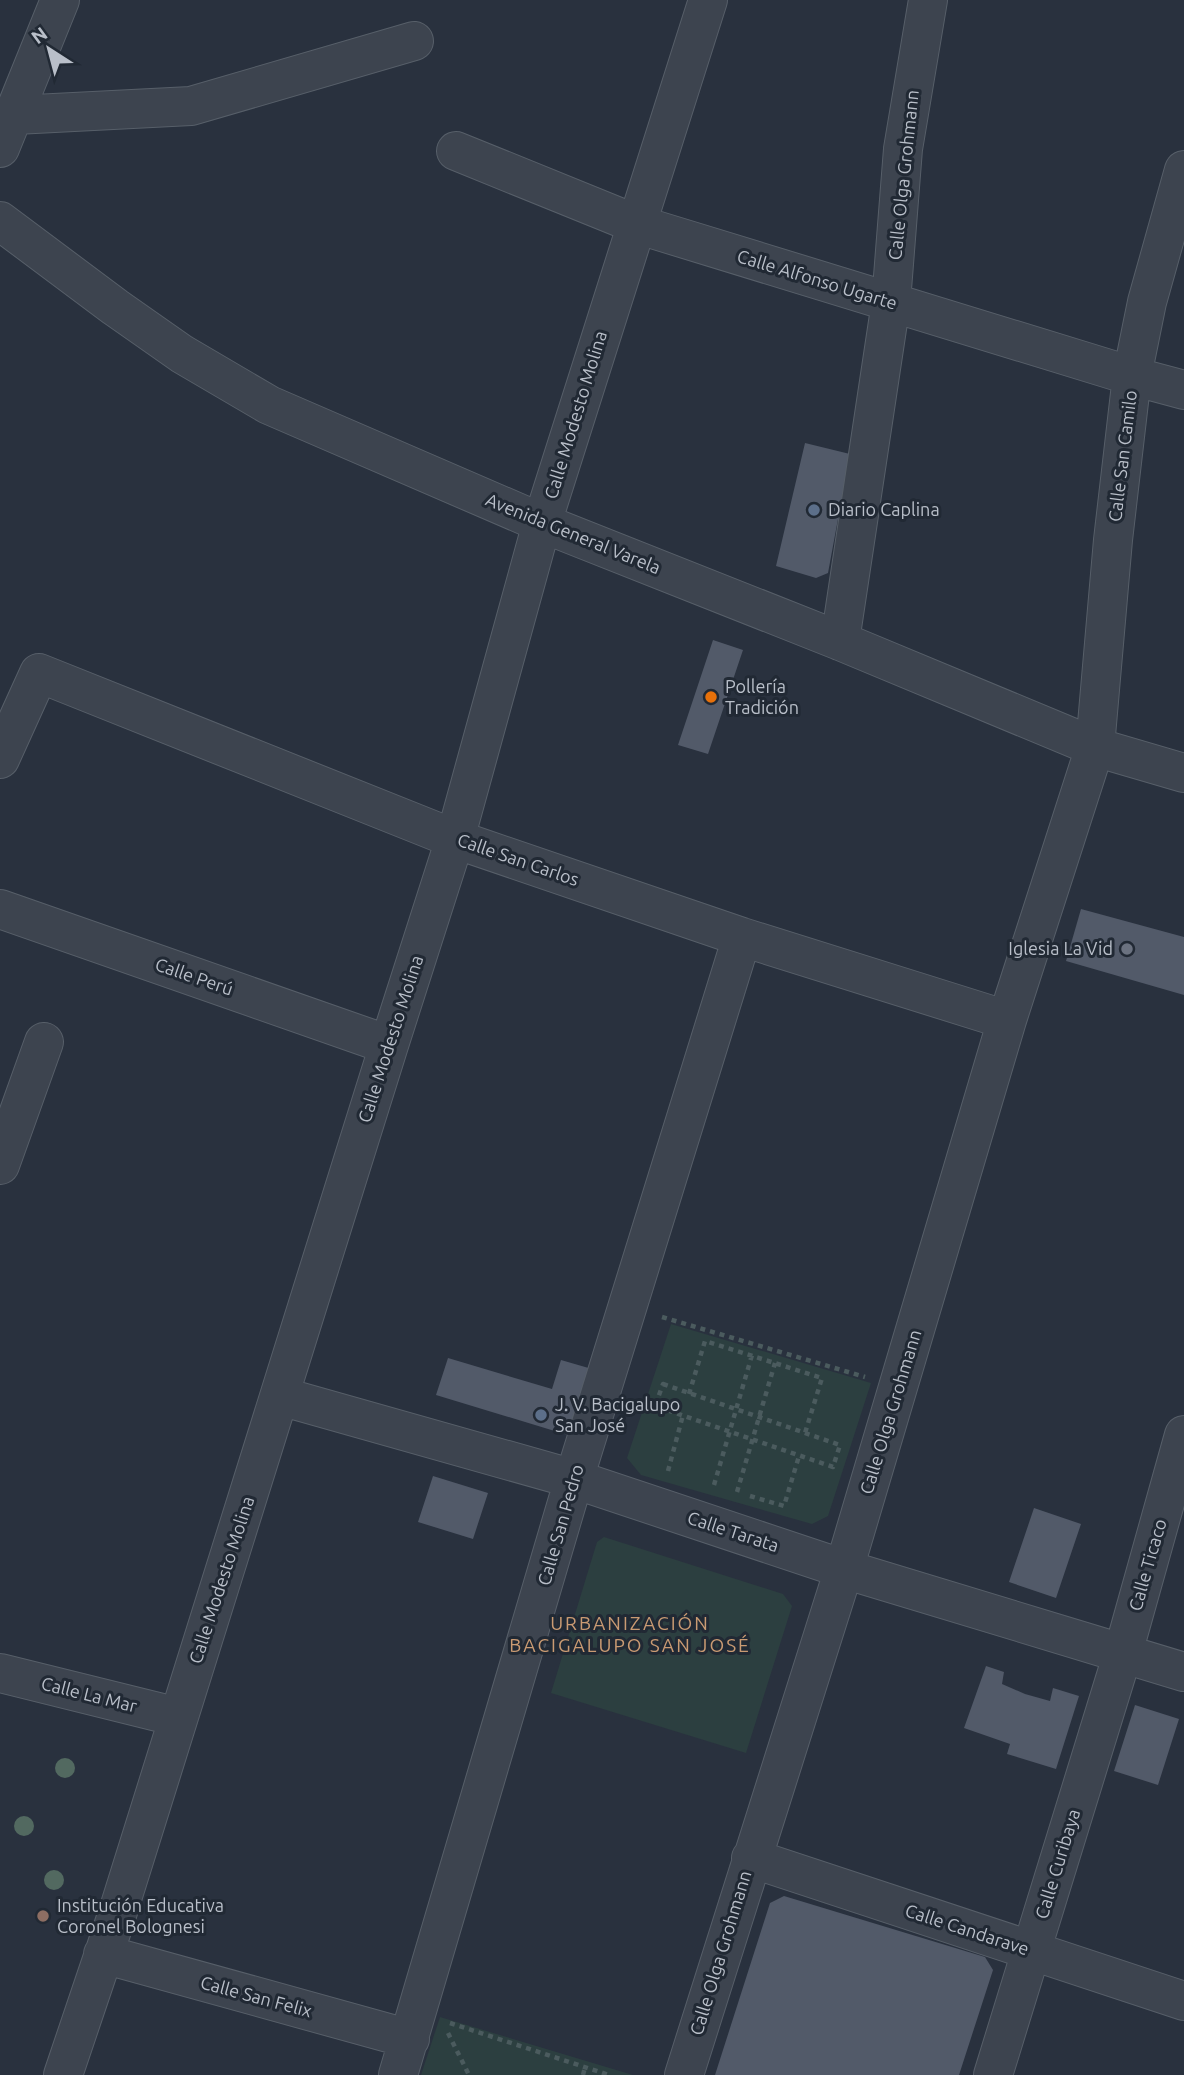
<svg xmlns="http://www.w3.org/2000/svg" width="1184" height="2075" font-family="Ubuntu,sans-serif">
<style>
.green{fill:#2c3f40}
.building{fill:#525a69}
.lines{fill:none;stroke-linecap:round;stroke-linejoin:round}
.minor-casing{stroke:#575f69;stroke-width:40}
.path{stroke:#4b5b5e;stroke-width:4.5;stroke-dasharray:5 5;stroke-linecap:butt}
.minor{stroke:#3d444f;stroke-width:38}
.tree{fill:#526960}
.service-dot{fill:#5c6f8a;stroke:#212934;stroke-width:2.5}
.food-dot{fill:#e8710a;stroke:#212934;stroke-width:2.5}
.worship-dot{fill:#6b7280;stroke:#212934;stroke-width:2.5}
.education-dot{fill:#8d6e63;stroke:#212934;stroke-width:2.5}
.labels{text-anchor:middle;stroke-width:6;stroke-linejoin:round;paint-order:stroke}
.street-label{font-size:18px;fill:#b9bfc9;stroke:#212934}
.poi-label{font-size:18px;fill:#b9bfc9;stroke:#212934;text-anchor:start}
.neighbourhood-label{font-size:19px;letter-spacing:2px;fill:#ca9b73;stroke:#212934}
</style>
<rect width="100%" height="100%" fill="#29313e"/>
<path class="green" d="M 671,1324 L 871,1383 L 828,1516 L 812,1524 L 641,1475 L 627,1458 Z
M 604,1537 L 783,1594 L 792,1606 L 746,1753 L 551,1693 L 597,1542 Z
M 440,2017 L 633,2075 L 421,2075 Z"/>
<path class="building" d="M 805,443 L 850,454 L 828,573 L 816,578 L 776,566 Z
M 713,640 L 743,650 L 708,754 L 678,745 Z
M 1081,909 L 1184,937 L 1184,995 L 1066,961 Z
M 448,1358 L 552,1389 L 561,1360 L 592,1369 L 571,1436 L 436,1395 Z
M 433,1476 L 488,1493 L 473,1539 L 418,1522 Z
M 1034,1508 L 1081,1524 L 1056,1598 L 1009,1582 Z
M 986,1666 L 1004,1672 L 1002,1684 L 1025,1694 L 1050,1701 L 1053,1688 L 1079,1696 L 1056,1769 L 1007,1754 L 1010,1744 L 964,1728 Z
M 1135,1705 L 1179,1719 L 1158,1785 L 1114,1771 Z
M 784,1896 L 985,1957 L 993,1970 L 959,2075 L 715,2075 L 770,1903 Z"/>
<g class="lines">
<defs>
<path id="minor" d="M 15,115 L 191,106 L 414,41
M 0,148 L 60,0
M 456,151 L 636,224 L 1132,376 L 1184,390
M 0,221 L 115,307 L 182,354 L 269,405 L 542,523 L 840,641 L 1095,747 L 1184,773
M 840,641 L 891,302 L 903,149 L 928,0
M 0,759 L 39,673 L 455,839 L 742,937 L 1007,1020
M 0,909 L 389,1045
M 0,1165 L 44,1042
M 280,1396 L 574,1479 L 844,1569 L 1184,1672
M 0,1673 L 178,1717
M 751,1858 L 1184,2001
M 103,1954 L 410,2039
M 63,2075 L 116,1918 L 389,1045 L 455,839 L 542,523 L 708,0
M 398,2075 L 574,1479 L 742,937
M 684,2075 L 844,1569 L 1007,1020 L 1095,747 L 1113,540 L 1132,376 L 1147,302 L 1184,170
M 993,2075 L 1123,1653 L 1184,1435"/>
</defs>
<use href="#minor" class="minor-casing"/>
<path class="path" d="M 662,1317 L 865,1377
M 663,1384 L 840,1445 L 833,1467 L 655,1406 Z
M 689,1394 L 705,1341 L 822,1378 L 805,1433
M 668,1471 L 683,1415
M 714,1485 L 752,1355
M 737,1492 L 775,1363
M 750,1496 L 784,1506 L 799,1456
M 450,2023 L 609,2075
M 448,2033 L 469,2075
M 583,2075 L 585,2067"/>
<use href="#minor" class="minor"/>
</g>
<g class="tree">
<circle cx="65" cy="1768" r="10"/>
<circle cx="24" cy="1826" r="10"/>
<circle cx="54" cy="1880" r="10"/>
</g>
<g class="service-dot">
<circle cx="814" cy="510" r="7"/>
<circle cx="541" cy="1415" r="7"/>
</g>
<circle class="food-dot" cx="711" cy="697" r="7"/>
<circle class="worship-dot" cx="1127" cy="949" r="7"/>
<circle class="education-dot" cx="43" cy="1916" r="7"/>
<g class="labels">
<g class="street-label">
<text transform="translate(904 175) rotate(-84)" y="6">Calle Olga Grohmann</text>
<text transform="translate(817 280) rotate(17)" y="6">Calle Alfonso Ugarte</text>
<text transform="translate(576 415) rotate(-73)" y="6">Calle Modesto Molina</text>
<text transform="translate(1123 456) rotate(-83)" y="6">Calle San Camilo</text>
<text transform="translate(573 534) rotate(22)" y="6">Avenida General Varela</text>
<text transform="translate(518 860) rotate(19)" y="6">Calle San Carlos</text>
<text transform="translate(194 977) rotate(19)" y="6">Calle Perú</text>
<text transform="translate(391 1039) rotate(-72)" y="6">Calle Modesto Molina</text>
<text transform="translate(891 1412) rotate(-73)" y="6">Calle Olga Grohmann</text>
<text transform="translate(561 1525) rotate(-74)" y="6">Calle San Pedro</text>
<text transform="translate(733 1532) rotate(18)" y="6">Calle Tarata</text>
<text transform="translate(1148 1565) rotate(-74)" y="6">Calle Ticaco</text>
<text transform="translate(222 1580) rotate(-72)" y="6">Calle Modesto Molina</text>
<text transform="translate(89 1695) rotate(14)" y="6">Calle La Mar</text>
<text transform="translate(1058 1864) rotate(-73)" y="6">Calle Curibaya</text>
<text transform="translate(967 1930) rotate(18)" y="6">Calle Candarave</text>
<text transform="translate(721 1953) rotate(-73)" y="6">Calle Olga Grohmann</text>
<text transform="translate(256 1997) rotate(15)" y="6">Calle San Felix</text>
</g>
<g class="poi-label">
<text x="828" y="516">Diario Caplina</text>
<text x="725" y="693">Pollería<tspan x="725" dy="21">Tradición</tspan></text>
<text x="1113" y="955" text-anchor="end">Iglesia La Vid</text>
<text x="555" y="1411">J. V. Bacigalupo<tspan x="555" dy="21">San José</tspan></text>
<text x="57" y="1912">Institución Educativa<tspan x="57" dy="21">Coronel Bolognesi</tspan></text>
</g>
<g class="neighbourhood-label">
<text x="630" y="1630">URBANIZACIÓN<tspan x="630" dy="22">BACIGALUPO SAN JOSÉ</tspan></text>
</g>
</g>
<g transform="translate(49 49) rotate(324)" stroke="#212934" stroke-width="5" paint-order="stroke">
<path d="M0-5L12 26L0 18L-12 26Z" fill="#b9bfc9"/>
<text y="-10" font-size="19" font-weight="bold" text-anchor="middle" fill="#b9bfc9">N</text>
</g>
</svg>
